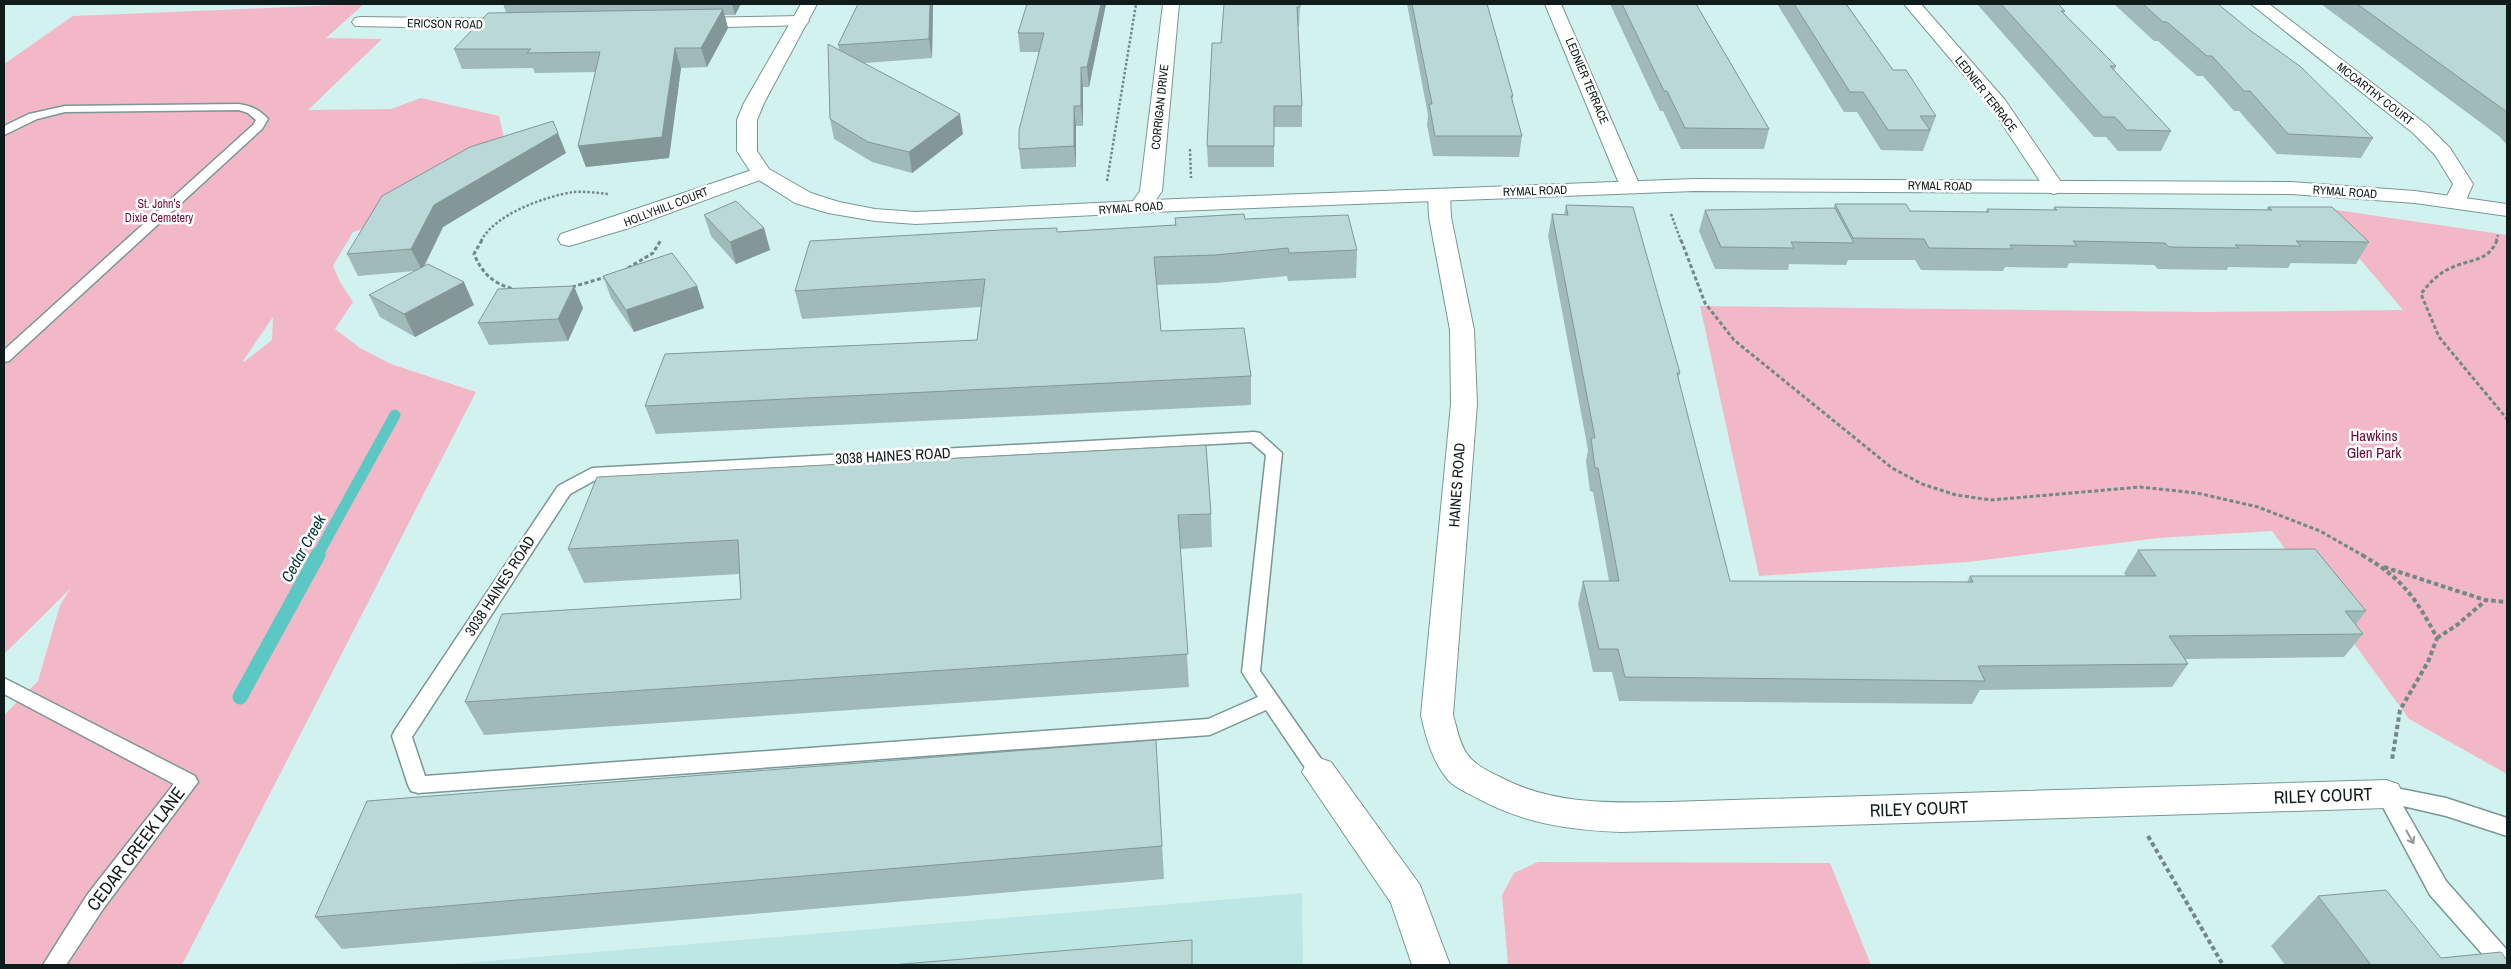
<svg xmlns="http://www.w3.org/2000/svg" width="2511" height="969" font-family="'Archivo Narrow',sans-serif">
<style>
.built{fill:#bde7e5}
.green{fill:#f3b8c7;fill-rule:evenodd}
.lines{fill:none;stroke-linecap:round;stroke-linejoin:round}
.stream-far1{stroke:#5cc8c4;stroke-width:11}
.stream{stroke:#5cc8c4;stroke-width:15}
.lane-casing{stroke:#799795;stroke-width:3}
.street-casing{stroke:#799795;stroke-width:2}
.secondary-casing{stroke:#799795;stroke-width:2}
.path-far2{stroke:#728887;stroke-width:2.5;stroke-dasharray:2.5 2;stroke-linecap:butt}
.path-far1{stroke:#728887;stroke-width:3;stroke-dasharray:4 2.5;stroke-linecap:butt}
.path{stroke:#728887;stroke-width:4;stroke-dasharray:4.5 3;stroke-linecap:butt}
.lane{fill:#fff;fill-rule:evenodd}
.street{fill:#fff;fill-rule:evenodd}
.secondary{fill:#fff;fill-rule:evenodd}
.wall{fill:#9fbab8}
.shaded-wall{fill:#829796}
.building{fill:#b9d8d6;stroke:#829796}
.oneway{stroke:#939999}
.labels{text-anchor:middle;stroke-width:5;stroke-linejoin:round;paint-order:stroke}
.far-street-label{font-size:12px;fill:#101c1c;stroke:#fff}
.far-park-label{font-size:12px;fill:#6c0d35;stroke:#fff}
.park-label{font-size:15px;fill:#6c0d35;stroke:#fff}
.street-label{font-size:15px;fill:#101c1c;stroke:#fff}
.water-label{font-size:16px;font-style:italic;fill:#023837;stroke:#fff}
.near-street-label{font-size:18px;fill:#101c1c;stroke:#fff}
</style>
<rect width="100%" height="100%" fill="#d2f2f0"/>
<path class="built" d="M 1302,893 L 1303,965 L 442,965 Z"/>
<path class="green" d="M 364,4 L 326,38 L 382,39 L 308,110 L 391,109 L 421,98 L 499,116 L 504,138 L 377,224 L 353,232 L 333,266 L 340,282 L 353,302 L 335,329 L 360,348 L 391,364 L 476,392 L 182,965 L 4,965 L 4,715 L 38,681 L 60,605 L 71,588 L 4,654 L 4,64 L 73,16 ZM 273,317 L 272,340 L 244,362 L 243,361 Z
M 2316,207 L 2507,235 L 2507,774 L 2409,719 L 2272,531 L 2158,538 L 1968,562 L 1759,576 L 1700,306 L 2201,312 L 2403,310 Z
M 1538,862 L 1830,863 L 1871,965 L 1508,965 L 1502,895 L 1514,873 Z"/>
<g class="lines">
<path class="stream-far1" d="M 317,556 L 395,415"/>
<path class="stream" d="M 240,697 L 318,555"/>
<defs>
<path id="lane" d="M 239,104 C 251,106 259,109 268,119 L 262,129 L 9,361 L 4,362 L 4,350 L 253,125 L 256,120 L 248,113 L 239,110 L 65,112 L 37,119 L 4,135 L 4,126 L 29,114 L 65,106 Z
M 1254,432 L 1260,433 L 1282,453 L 1260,671 L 1326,766 L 1329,772 L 1326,778 L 1319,780 L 1312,778 L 1266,710 L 1210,735 L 418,793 L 411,791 L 408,785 L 392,736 L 395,730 L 558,486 L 592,468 ZM 1251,442 L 1266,455 L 1242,672 L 1258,697 L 1208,719 L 425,776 L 412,737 L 570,494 L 601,477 Z
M 4,678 L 195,776 L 198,782 L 103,909 L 66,965 L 43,965 L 87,895 L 174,784 L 4,694 Z
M 2386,786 L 2446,798 L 2507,818 L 2507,836 L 2446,816 L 2403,806 L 2446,881 L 2507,950 L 2507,965 L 2492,965 L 2430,895 L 2376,794 L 2379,788 Z"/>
<path id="street" d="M 1163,4 L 1179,4 L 1162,191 L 1148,212 L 1140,213 L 1132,212 L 1129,207 L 1140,191 Z
M 1545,4 L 1561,4 L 1640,186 L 1637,190 L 1630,192 L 1623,190 L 1620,186 Z
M 1904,4 L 1921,4 L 2005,100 L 2065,188 L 2061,192 L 2054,194 L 2047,192 L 1991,107 Z
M 2251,4 L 2269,4 L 2427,125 L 2450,148 L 2473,184 L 2463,207 L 2455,208 L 2447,207 L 2444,202 L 2453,184 L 2435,155 L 2413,133 Z
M 800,16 L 806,17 L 809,21 L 806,25 L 689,28 L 683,27 L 680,23 L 683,19 L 689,18 Z
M 361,17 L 514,19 L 520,20 L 523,24 L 520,28 L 514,29 L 355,26 L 352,22 L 355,18 Z
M 761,167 L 768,169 L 771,173 L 768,177 L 626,229 L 569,246 L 561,244 L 558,239 L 561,234 Z
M 1439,189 L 1446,191 L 1450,195 L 1451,217 L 1474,330 L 1477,404 L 1453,715 C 1457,728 1459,743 1467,754 C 1475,765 1486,770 1498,776 C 1551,805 1610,803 1669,802 L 2386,780 L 2398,784 L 2403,794 L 2398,804 L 2386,808 L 1621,832 C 1569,830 1521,823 1475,797 C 1466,792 1456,788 1449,781 C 1433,763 1426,738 1421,715 L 1451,404 L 1450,330 L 1429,217 L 1428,195 L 1432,191 Z
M 1319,758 L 1331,762 L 1420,885 L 1450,965 L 1412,965 L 1391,903 L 1302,772 L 1307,762 Z"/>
<path id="secondary" d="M 801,4 L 817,4 L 764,103 L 757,120 L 757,151 L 769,169 L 811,193 L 839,202 L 875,209 L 916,212 L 1176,199 L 1694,179 L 2291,182 L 2415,191 L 2507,204 L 2507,216 L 2415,203 L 2291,194 L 1694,191 L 1176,211 L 916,224 L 875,221 L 828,213 L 795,203 L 754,177 L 737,151 L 737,120 L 744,103 Z"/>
</defs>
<use href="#lane" class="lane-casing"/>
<use href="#street" class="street-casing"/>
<use href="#secondary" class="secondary-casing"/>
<path class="path-far2" d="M 1190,149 L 1191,178
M 1107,181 L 1136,4
M 1671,214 L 1681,241
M 481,241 C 495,214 544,197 573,192 C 584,191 597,193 608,194
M 2496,241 L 2498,235"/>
<path class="path-far1" d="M 482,240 L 474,254 C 482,273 493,284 514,289
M 1681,240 L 1705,303 L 1734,340 L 1892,468 L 1922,484 L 1956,495 L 1991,500 L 2140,487 L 2197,493 L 2258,507 L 2320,531 L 2364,556
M 2497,240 C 2489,262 2469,259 2451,268 C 2439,273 2429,283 2421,294 L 2439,337 L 2507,419
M 628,268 L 653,253 L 661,240
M 572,287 L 606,277"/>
<path class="path" d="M 2362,555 C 2402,578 2416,598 2437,638 L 2428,662 L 2400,710 L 2392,760
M 2384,567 L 2485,600 L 2507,602
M 2437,638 L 2457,625 L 2485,601
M 2148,836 L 2223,965"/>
<use href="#lane" class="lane"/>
<use href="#street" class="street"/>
<use href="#secondary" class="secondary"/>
</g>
<path class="wall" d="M 503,4 L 741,4 L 735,15 L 724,15 L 728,28 L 707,67 L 681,68 L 669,158 L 586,167 L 578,146 L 596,72 L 535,73 L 533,68 L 462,69 L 454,49 L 506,12 Z
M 858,4 L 933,4 L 932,58 L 865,63 L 963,134 L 912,173 L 872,162 L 834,139 L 830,119 L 839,49 L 838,45 Z
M 1106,4 L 1089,87 L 1083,87 L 1083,126 L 1076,126 L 1076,167 L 1021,169 L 1019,149 L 1039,52 L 1020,52 L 1018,33 Z
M 1300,4 L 1299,26 L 1298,26 L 1302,106 L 1302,127 L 1274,127 L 1274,167 L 1208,167 L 1207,146 L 1221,43 Z
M 1407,4 L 1487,4 L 1513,96 L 1512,102 L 1522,136 L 1519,157 L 1433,156 L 1427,125 L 1428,115 Z
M 1610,4 L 1696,4 L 1769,129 L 1764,149 L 1681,149 L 1663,111 L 1660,111 Z
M 1777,4 L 1848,4 L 1848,6 L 1893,70 L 1936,116 L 1923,151 L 1881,150 L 1857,112 L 1844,112 Z
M 1973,4 L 2058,4 L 2065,11 L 2064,13 L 2116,66 L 2114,70 L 2171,131 L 2161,151 L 2118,151 L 2106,137 L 2094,137 L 1977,4 Z
M 2114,4 L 2218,4 L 2373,138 L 2361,158 L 2277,154 L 2239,111 L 2234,111 L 2203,76 L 2197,76 L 2158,41 L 2154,41 Z
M 2321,4 L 2507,4 L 2507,145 L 2500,137 Z
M 566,153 L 443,227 L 424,267 L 474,305 L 415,337 L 380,317 L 369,295 L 415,271 L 358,276 L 347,254 Z
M 1835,204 L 1910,211 L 1986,212 L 1987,209 L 2053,210 L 2054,207 L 2266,210 L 2268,207 L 2369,242 L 2356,264 L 2291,263 L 2288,268 L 2228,267 L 2227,270 L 2158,269 L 2154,265 L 2069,263 L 2067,268 L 2005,267 L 2003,271 L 1921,270 L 1915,260 L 1848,260 L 1846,265 L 1789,264 L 1788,270 L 1715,269 L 1699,231 L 1705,210 L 1834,208 Z
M 1566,205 L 1680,373 L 1678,379 L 1730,581 L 1967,582 L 1970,576 L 2126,576 L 2124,573 L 2138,550 L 2366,611 L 2356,624 L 2363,634 L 2344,657 L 2185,659 L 2188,664 L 2172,687 L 1980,690 L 1972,704 L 1619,701 L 1612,672 L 1593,672 L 1578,604 L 1583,581 L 1609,581 L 1593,492 L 1590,491 L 1586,461 L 1588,450 L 1548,236 L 1552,214 L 1564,215 Z
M 704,215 L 764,228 L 770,250 L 736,264 L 711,236 Z
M 1175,218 L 1245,219 L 1357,250 L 1356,278 L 1288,281 L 1287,276 L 1216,283 L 1157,285 L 1161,331 L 1251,376 L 1251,405 L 656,434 L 645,406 L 977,340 L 981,307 L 802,319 L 795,291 L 1058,232 L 1175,225 Z
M 603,276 L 697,286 L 704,308 L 634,332 L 611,298 Z
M 583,308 L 568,341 L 489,345 L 478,323 Z
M 1211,514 L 1212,547 L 1180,549 L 1189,687 L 484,735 L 465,702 L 741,599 L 739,574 L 584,583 L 568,549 Z
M 1158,773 L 1164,879 L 342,949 L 315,917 Z
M 2318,896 L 2441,958 L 2507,965 L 2285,965 L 2271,946 Z"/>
<path class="shaded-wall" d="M 732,4 L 741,4 L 735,15 Z
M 930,4 L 933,4 L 932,58 L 929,39 Z
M 1101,4 L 1106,4 L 1089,87 L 1087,67 Z
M 723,9 L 728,28 L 707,67 L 701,48 Z
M 675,48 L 681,68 L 669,158 L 586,167 L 578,146 Z
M 1081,67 L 1083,87 L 1083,126 L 1081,106 Z
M 1074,106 L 1076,126 L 1076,167 L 1074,146 Z
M 960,114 L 963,134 L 912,173 L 909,152 Z
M 558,133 L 566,153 L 443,227 L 422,270 L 411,249 L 434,205 Z
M 764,228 L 770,250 L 736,264 L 730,242 Z
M 464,282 L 474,305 L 415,337 L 404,314 Z
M 574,286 L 583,308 L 568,341 L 558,319 Z
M 697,286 L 704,308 L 634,332 L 626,310 Z"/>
<path class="building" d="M 858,4 L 930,4 L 929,39 L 838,45 Z
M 1027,4 L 1101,4 L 1087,67 L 1081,67 L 1081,106 L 1074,106 L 1074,146 L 1019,149 L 1019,130 L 1044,33 L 1018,33 Z
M 1224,4 L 1300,4 L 1300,7 L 1297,7 L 1302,106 L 1274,106 L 1274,146 L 1207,146 L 1212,43 L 1221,43 Z
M 1412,4 L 1487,4 L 1513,96 L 1511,96 L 1522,136 L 1435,136 L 1429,104 L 1432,104 Z
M 1622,4 L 1696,4 L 1769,129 L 1685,128 L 1667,91 L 1664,91 Z
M 1794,4 L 1846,4 L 1893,70 L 1906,70 L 1936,116 L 1920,116 L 1930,130 L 1888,130 L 1863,92 L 1850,92 Z
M 2001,4 L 2058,4 L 2065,11 L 2061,11 L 2116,66 L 2110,66 L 2171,131 L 2127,130 L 2115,117 L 2103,117 Z
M 2143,4 L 2218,4 L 2251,31 L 2301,67 L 2373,138 L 2288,134 L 2250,91 L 2244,91 L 2212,56 L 2207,56 L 2167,22 L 2163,22 Z
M 2357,4 L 2507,4 L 2507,112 Z
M 723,9 L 701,48 L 675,48 L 662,137 L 578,146 L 600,52 L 527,53 L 531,49 L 454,49 L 488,13 Z
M 828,44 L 960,114 L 909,152 L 868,142 L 830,119 Z
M 553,121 L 558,133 L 434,205 L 411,249 L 347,254 L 382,196 L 470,147 Z
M 736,201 L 764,228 L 730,242 L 704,215 Z
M 1835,204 L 1906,204 L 1910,211 L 1989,212 L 1987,209 L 2057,210 L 2054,207 L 2272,210 L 2268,207 L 2332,207 L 2369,242 L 2296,241 L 2301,246 L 2235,245 L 2239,248 L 2169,247 L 2165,243 L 2073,241 L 2077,246 L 2010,245 L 2012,249 L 1929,248 L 1924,239 L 1853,238 Z
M 1566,205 L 1633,207 L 1680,373 L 1677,373 L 1730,581 L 1973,582 L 1970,576 L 2156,576 L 2138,550 L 2315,549 L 2366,611 L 2345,611 L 2363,634 L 2169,636 L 2188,664 L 1978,666 L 1985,681 L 1625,677 L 1618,649 L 1599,649 L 1583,581 L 1619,581 L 1598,468 L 1595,468 L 1591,438 L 1595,438 L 1552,214 L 1568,215 Z
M 1835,208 L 1854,243 L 1791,242 L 1794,248 L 1721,247 L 1705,210 Z
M 1244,214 L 1245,219 L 1348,215 L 1357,250 L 1289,253 L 1288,248 L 1215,255 L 1154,257 L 1161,331 L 1244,328 L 1251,376 L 645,406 L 665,354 L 977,340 L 985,279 L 795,291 L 810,241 L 1001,230 L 1057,228 L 1057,232 L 1176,225 L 1175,218 Z
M 672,253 L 697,286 L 626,310 L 603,276 Z
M 428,264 L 464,282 L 404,314 L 369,295 Z
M 574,286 L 558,319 L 478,323 L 498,289 Z
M 1206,445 L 1211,514 L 1178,515 L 1188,654 L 465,702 L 502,614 L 741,599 L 738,540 L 568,549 L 597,477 Z
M 1156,740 L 1162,846 L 315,917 L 367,801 Z
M 2386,890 L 2441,958 L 2501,952 L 2507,960 L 2507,965 L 2371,965 L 2318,896 Z
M 1192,940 L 1192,965 L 891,965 Z"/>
<defs><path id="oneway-shaft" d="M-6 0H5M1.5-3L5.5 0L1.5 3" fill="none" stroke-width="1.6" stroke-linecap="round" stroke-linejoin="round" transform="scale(1.25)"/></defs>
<use class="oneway" href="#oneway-shaft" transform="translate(2410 837) rotate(61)"/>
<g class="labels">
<g class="far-street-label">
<text transform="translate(445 24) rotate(1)" y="4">ERICSON ROAD</text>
<text transform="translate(1587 81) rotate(67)" y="4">LEDNIER TERRACE</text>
<text transform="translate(1986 94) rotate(52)" y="4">LEDNIER TERRACE</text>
<text transform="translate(2375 94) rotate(38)" y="4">MCCARTHY COURT</text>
<text transform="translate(1160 107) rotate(-84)" y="4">CORRIGAN DRIVE</text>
<text transform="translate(1940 186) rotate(1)" y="4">RYMAL ROAD</text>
<text transform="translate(1535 191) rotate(-2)" y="4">RYMAL ROAD</text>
<text transform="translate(2345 192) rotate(4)" y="4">RYMAL ROAD</text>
<text transform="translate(666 207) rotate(-21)" y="4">HOLLYHILL COURT</text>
<text transform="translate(1131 208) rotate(-4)" y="4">RYMAL ROAD</text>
</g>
<g class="far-park-label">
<text x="159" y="208">St. John’s<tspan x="159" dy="14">Dixie Cemetery</tspan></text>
</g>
<g class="park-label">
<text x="2374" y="441">Hawkins<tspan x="2374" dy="17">Glen Park</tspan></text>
</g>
<g class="street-label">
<text transform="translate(893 456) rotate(-3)" y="5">3038 HAINES ROAD</text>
<text transform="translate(1457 485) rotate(-86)" y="5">HAINES ROAD</text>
<text transform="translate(500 586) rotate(-57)" y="5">3038 HAINES ROAD</text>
</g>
<g class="water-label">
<text transform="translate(303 548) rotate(-61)" y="6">Cedar Creek</text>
</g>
<g class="near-street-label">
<text transform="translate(2323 796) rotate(-2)" y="6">RILEY COURT</text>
<text transform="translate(1919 809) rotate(-2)" y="6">RILEY COURT</text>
<text transform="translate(136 849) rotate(-53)" y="6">CEDAR CREEK LANE</text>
</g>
</g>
<rect width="2511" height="969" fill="none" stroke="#101c1c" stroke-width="10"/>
</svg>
